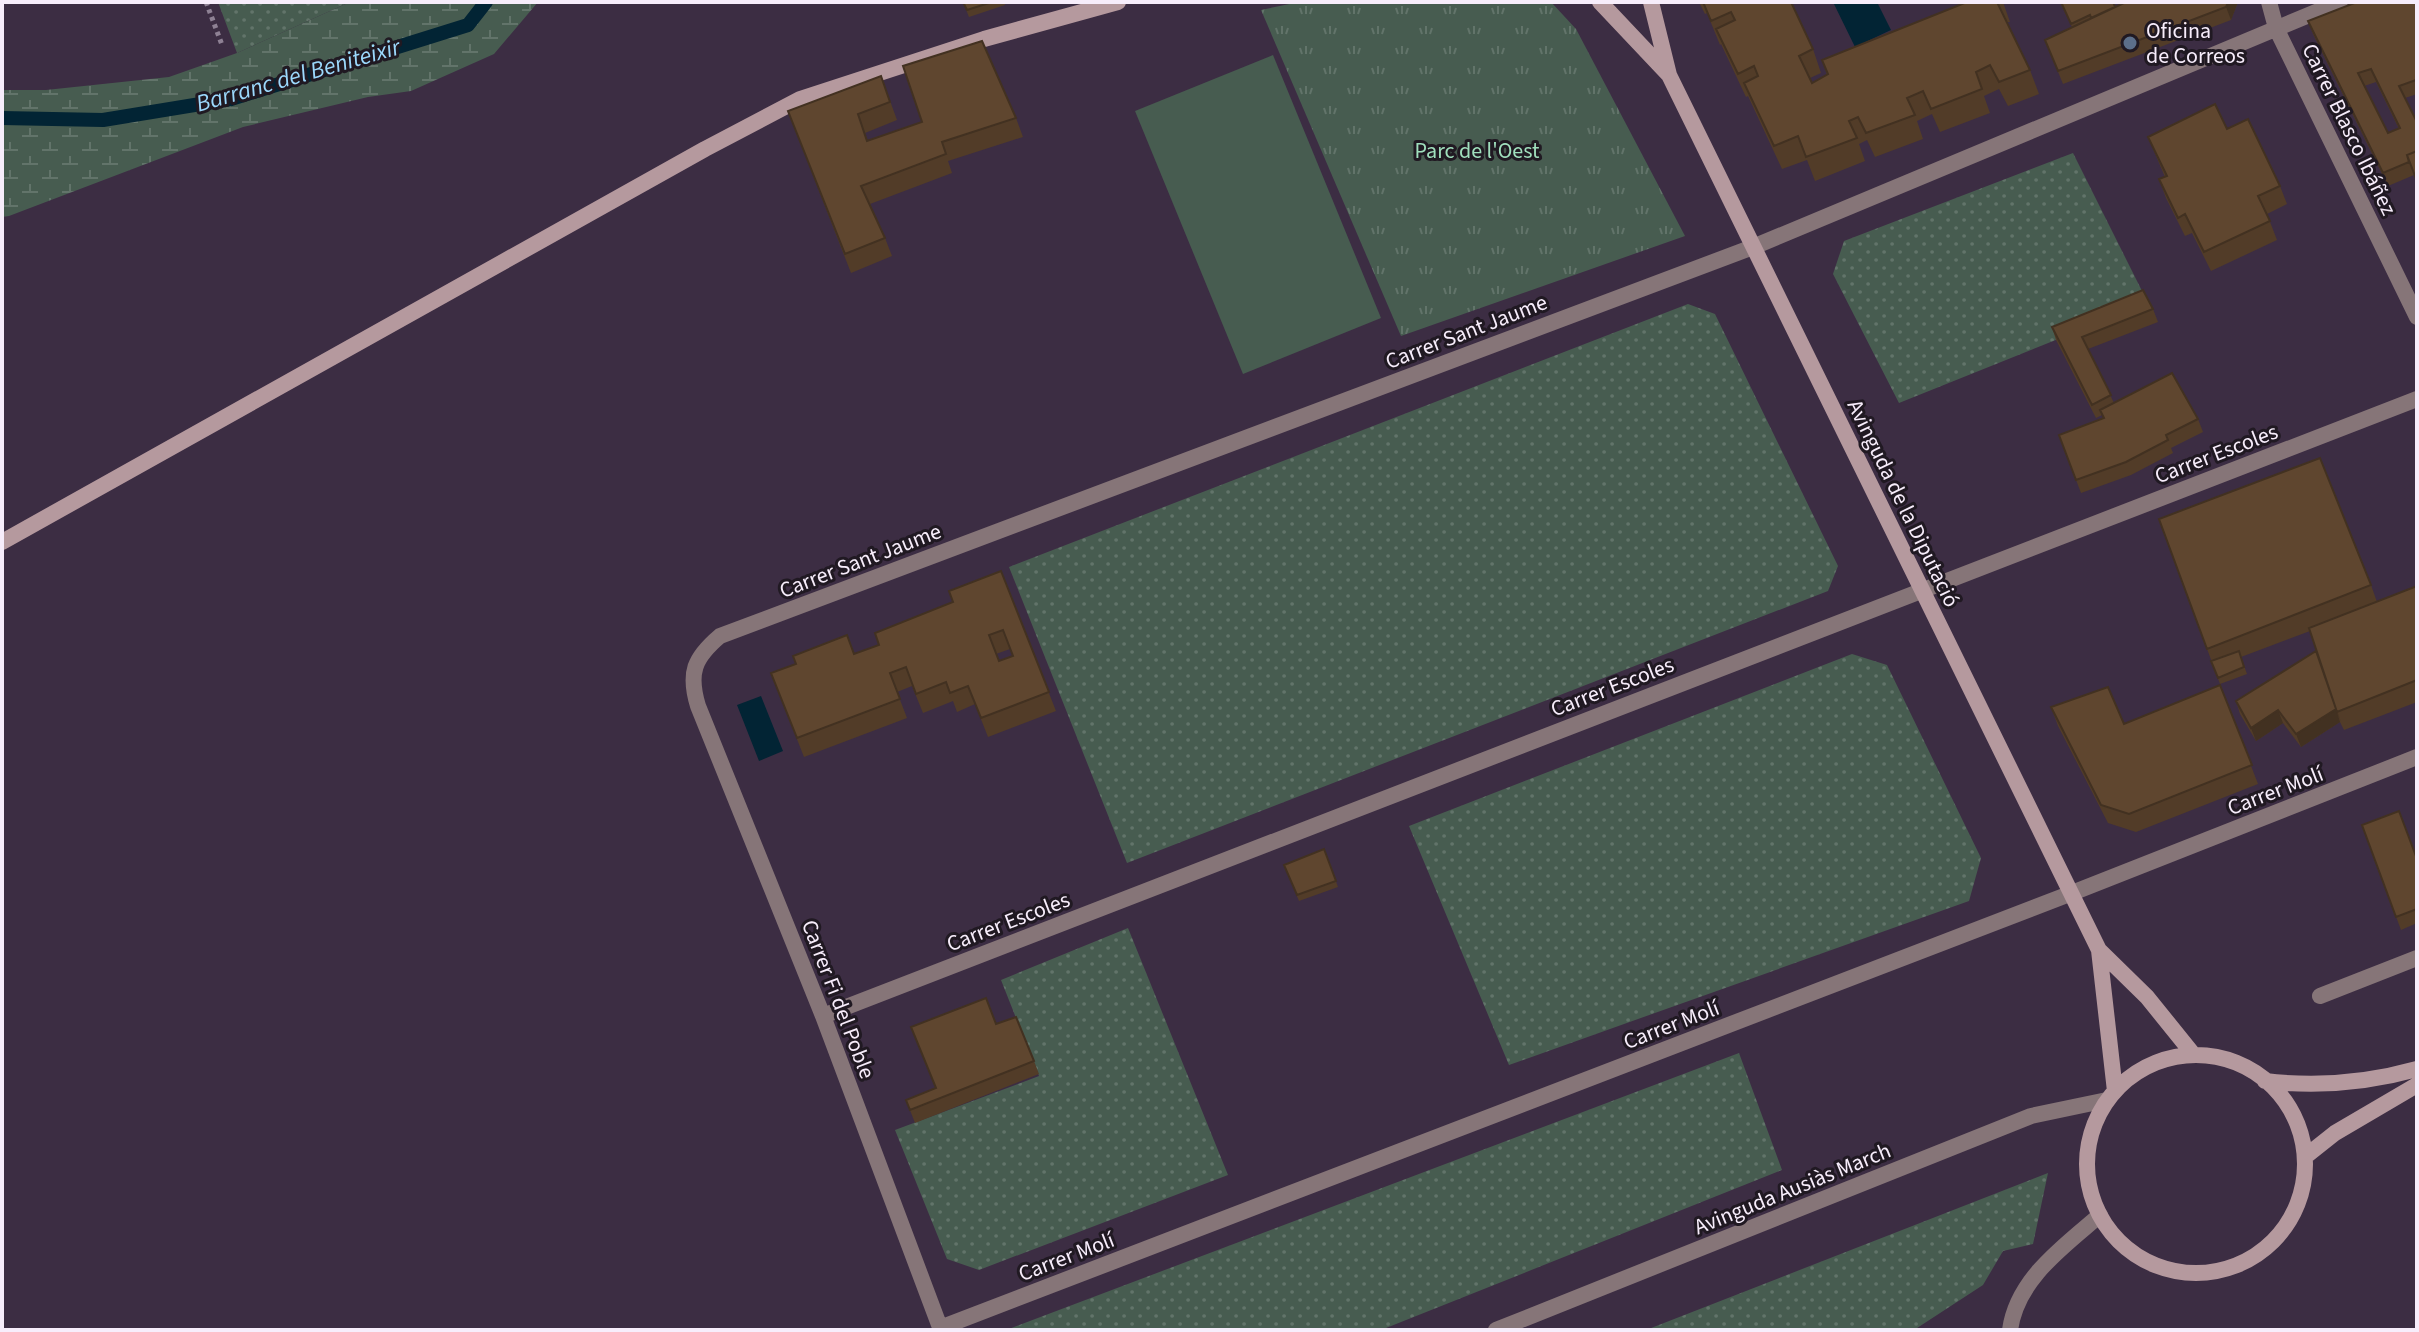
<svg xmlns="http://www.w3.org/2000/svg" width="2419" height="1332" font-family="'Source Sans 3',sans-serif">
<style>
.grass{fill:url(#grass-dots)}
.wetland{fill:url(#wetland-marsh)}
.park{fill:url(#park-tufts)}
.pitch{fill:#475c50}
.water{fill:#022434}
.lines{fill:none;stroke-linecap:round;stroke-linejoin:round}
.stream{stroke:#022434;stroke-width:14}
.path{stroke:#8e8194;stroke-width:5;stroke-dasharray:4 4;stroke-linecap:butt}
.street{stroke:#867578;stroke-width:16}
.secondary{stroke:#b5999e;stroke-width:16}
.wall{fill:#523c28;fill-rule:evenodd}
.shaded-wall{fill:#423121}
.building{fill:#5f462f;stroke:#423121;stroke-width:2;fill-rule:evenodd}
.service-dot{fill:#5c6f8a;stroke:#201922;stroke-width:3}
.labels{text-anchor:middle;stroke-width:6;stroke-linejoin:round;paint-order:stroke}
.poi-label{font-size:22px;fill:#f7edfb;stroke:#201922;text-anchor:start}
.street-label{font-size:22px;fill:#f7edfb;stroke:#201922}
.park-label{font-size:22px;fill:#a0dfbd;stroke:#201922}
.water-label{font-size:24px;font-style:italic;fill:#9cd9fd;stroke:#201922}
</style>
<defs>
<pattern id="grass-dots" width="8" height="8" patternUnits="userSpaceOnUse" patternTransform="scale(2)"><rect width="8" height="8" fill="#475c50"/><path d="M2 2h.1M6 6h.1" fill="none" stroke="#62746a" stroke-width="1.8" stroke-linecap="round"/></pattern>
<pattern id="wetland-marsh" width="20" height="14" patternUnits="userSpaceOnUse" patternTransform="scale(2)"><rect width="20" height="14" fill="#475c50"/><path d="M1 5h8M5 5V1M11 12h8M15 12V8" fill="none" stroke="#62746a"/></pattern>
<pattern id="park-tufts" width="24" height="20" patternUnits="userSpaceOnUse" patternTransform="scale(2)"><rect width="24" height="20" fill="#475c50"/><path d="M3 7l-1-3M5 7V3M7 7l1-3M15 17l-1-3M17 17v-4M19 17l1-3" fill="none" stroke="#62746a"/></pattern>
</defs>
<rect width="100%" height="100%" fill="#3c2d43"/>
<path class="grass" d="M 218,2 L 350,2 L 237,53 Z
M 2073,153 L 2148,303 L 1899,403 L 1833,274 L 1844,241 Z
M 1688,304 L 1715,314 L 1838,566 L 1828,591 L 1127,863 L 1009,567 Z
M 1852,654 L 1887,665 L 1981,858 L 1969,901 L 1509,1065 L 1409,826 Z
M 1128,928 L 1228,1175 L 979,1270 L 947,1259 L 895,1130 L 1039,1076 L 1001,980 Z
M 1739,1053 L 1782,1170 L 1381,1330 L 1006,1330 Z
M 2048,1173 L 2033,1244 L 2003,1251 L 1983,1285 L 1914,1330 L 1646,1330 Z"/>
<path class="wetland" d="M 350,2 L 538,2 L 494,54 L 411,91 L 368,97 L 243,127 L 9,216 L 2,217 L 2,90 L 46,90 L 169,77 L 237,53 Z"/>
<path class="park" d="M 1299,2 L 1551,2 L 1576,29 L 1685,236 L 1401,336 L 1261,10 Z"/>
<path class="pitch" d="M 1273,55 L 1381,318 L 1243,374 L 1135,111 Z"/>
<path class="water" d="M 1833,2 L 1877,2 L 1891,30 L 1855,47 Z
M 761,696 L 783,751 L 759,761 L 737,705 Z"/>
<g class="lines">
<path class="stream" d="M 2,118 L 103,120 L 231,99 L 468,25 L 486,2"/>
<path class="path" d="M 206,2 L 222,45"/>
<path class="street" d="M 2269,2 L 2276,28 L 2417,317
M 2320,996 L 2417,958
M 823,1016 L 2417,399
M 940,1328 L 2072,893 L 2417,757
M 941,1330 L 823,1016 L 698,706 C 688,673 694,658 720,636 L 1753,247 L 2340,2
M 1496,1330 L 2031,1116 L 2107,1100
M 2010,1330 C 2017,1279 2063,1247 2100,1215"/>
<path class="secondary" d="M 1600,2 L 1668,74
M 1651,2 L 1669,75 L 2099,950 L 2147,997 L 2193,1054
M 2,542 L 705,149 L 800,99 L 984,39 L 1118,2
M 2099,950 L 2115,1091
M2087 1164a109 109 0 1 1 218 0a109 109 0 1 1-218 0Z
M 2265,1081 C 2316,1087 2367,1083 2417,1069
M 2306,1156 L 2335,1133 L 2417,1085"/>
</g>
<path class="wall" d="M 963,2 L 1004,2 L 1005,5 L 969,17 Z
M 1699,2 L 1791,2 L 1813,49 L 1821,73 L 1810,78 L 1812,83 L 1827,75 L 1822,60 L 1967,2 L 2003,2 L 2010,22 L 2007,22 L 2030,70 L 2039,94 L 2008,106 L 1999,89 L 1984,96 L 1990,113 L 1940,132 L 1932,114 L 1917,121 L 1923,139 L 1875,157 L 1867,140 L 1859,144 L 1865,161 L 1815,181 L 1807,160 L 1782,169 L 1748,96 L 1746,97 L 1721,44 L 1720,45 L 1707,13 L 1705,14 Z
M 2060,2 L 2113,2 L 2115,7 L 2126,2 L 2238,2 L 2231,20 L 2063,84 L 2045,40 L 2072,27 Z
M 2417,2 L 2417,94 L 2405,98 L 2417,122 L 2417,183 L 2414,175 L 2388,186 L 2313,34 L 2308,21 ZM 2376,82 L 2399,129 L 2388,133 L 2364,86 Z
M 881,76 L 897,120 L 865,133 L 868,141 L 1016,118 L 1023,137 L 948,161 L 952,173 L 870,204 L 885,238 L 892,256 L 851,273 L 788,111 Z
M 2227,129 L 2280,186 L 2287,204 L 2267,214 L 2277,240 L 2211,271 L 2192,233 L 2185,236 L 2166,198 L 2159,179 L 2165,177 L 2148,137 Z
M 2153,309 L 2158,322 L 2088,349 L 2114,403 L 2198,419 L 2203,432 L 2171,448 L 2173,453 L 2131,475 L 2081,493 L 2059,435 L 2104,418 L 2102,415 L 2096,418 L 2056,340 L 2052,327 Z
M 2159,519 L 2371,585 L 2377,602 L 2417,586 L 2417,702 L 2344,730 L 2340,722 L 2301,747 L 2283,723 L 2256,741 L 2240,714 L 2236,701 L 2316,651 L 2310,631 L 2241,657 L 2247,674 L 2220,684 Z
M 1001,571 L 1056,711 L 988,737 L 975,704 L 957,712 L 953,701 L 923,713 L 912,686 L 897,692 L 907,718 L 804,757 L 771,673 L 796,664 L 854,654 L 879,645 L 953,603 ZM 1010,649 L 1013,656 L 999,661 L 996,654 Z
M 2220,685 L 2258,784 L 2136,832 L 2108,823 L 2058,726 L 2051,707 L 2124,724 Z
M 2362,825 L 2417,859 L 2417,923 L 2401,930 Z
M 1324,849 L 1338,887 L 1299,901 L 1284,865 Z
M 996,1024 L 1034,1061 L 1039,1074 L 915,1123 L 906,1100 L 935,1088 Z"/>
<path class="shaded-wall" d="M 2228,2 L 2238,2 L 2231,20 L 2226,7 Z
M 2316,651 L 2341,722 L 2337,712 L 2340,722 L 2301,747 L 2296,734 Z
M 2278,710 L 2283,723 L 2256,741 L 2251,728 Z"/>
<path class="building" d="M 963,2 L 992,2 L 967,10 Z
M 1703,2 L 1791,2 L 1813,49 L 1799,56 L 1812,83 L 1828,74 L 1822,60 L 1967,2 L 1997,2 L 2030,70 L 1999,82 L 1990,65 L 1976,72 L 1982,89 L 1931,109 L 1923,91 L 1907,98 L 1915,115 L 1866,133 L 1858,117 L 1849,121 L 1857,138 L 1806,157 L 1798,136 L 1774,146 L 1744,83 L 1758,76 L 1754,66 L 1738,74 L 1716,29 L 1735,20 L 1731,12 L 1711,21 Z
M 2061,2 L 2113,2 L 2115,7 L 2091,18 L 2090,15 L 2071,24 Z
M 2126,2 L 2228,2 L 2226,7 L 2058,71 L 2045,40 Z
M 2357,2 L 2417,2 L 2417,82 L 2416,80 L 2399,86 L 2417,122 L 2417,151 L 2407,155 L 2409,162 L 2383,173 L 2308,21 ZM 2371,69 L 2400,128 L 2388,133 L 2358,73 Z
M 982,41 L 1016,118 L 942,142 L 946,154 L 861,186 L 885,238 L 845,254 L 788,111 L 881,76 L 890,102 L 858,114 L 867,141 L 922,122 L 903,66 Z
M 2215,104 L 2227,129 L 2248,119 L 2280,186 L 2258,196 L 2270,221 L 2204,252 L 2185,214 L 2178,218 L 2159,179 L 2167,176 L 2148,137 Z
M 2417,151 L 2417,181 L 2407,155 Z
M 2143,290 L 2153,309 L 2082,337 L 2111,395 L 2092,405 L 2052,327 Z
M 2172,373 L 2198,419 L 2166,435 L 2168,440 L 2126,462 L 2076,480 L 2059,435 L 2104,418 L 2100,410 Z
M 2320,458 L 2371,585 L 2207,649 L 2159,519 Z
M 1001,571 L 1049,692 L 981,718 L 968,686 L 950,693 L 946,682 L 916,694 L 906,667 L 890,673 L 900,699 L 797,738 L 771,673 L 796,664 L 793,656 L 847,635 L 854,654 L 879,645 L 875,633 L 953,602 L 949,591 ZM 1003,630 L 1013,656 L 999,661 L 989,635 Z
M 2417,586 L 2417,680 L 2337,712 L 2309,628 Z
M 2239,651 L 2244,667 L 2218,678 L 2211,661 Z
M 2316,651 L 2336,709 L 2296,734 L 2278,710 L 2251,728 L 2236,701 Z
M 2220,685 L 2252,765 L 2129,814 L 2101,805 L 2051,707 L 2108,687 L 2124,724 Z
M 2399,811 L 2417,859 L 2417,909 L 2396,917 L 2362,825 Z
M 1324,849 L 1336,881 L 1297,895 L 1284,865 Z
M 986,998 L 996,1024 L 1016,1017 L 1034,1061 L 910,1110 L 906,1100 L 936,1088 L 911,1027 Z"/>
<circle class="service-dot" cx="2130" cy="43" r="8"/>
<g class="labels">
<g class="poi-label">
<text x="2146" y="38">Oficina<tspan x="2146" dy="25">de Correos</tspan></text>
</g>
<g class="street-label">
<text transform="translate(2350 129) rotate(64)" y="8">Carrer Blasco Ibáñez</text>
<text transform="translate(1466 331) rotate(-21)" y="8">Carrer Sant Jaume</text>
<text transform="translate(2216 453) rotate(-21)" y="8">Carrer Escoles</text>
<text transform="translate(1904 503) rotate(64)" y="8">Avinguda de la Diputació</text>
<text transform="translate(860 560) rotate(-21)" y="8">Carrer Sant Jaume</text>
<text transform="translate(1612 686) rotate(-21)" y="8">Carrer Escoles</text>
<text transform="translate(2275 790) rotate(-21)" y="8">Carrer Molí</text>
<text transform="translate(1008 921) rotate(-21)" y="8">Carrer Escoles</text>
<text transform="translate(839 999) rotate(69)" y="8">Carrer Fi del Poble</text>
<text transform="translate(1671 1024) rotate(-21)" y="8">Carrer Molí</text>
<text transform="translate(1792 1188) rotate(-22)" y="8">Avinguda Ausiàs March</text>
<text transform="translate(1066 1256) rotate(-21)" y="8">Carrer Molí</text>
</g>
<g class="park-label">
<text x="1477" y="158">Parc de l'Oest</text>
</g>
<g class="water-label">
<text transform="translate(298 75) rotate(-16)" y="8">Barranc del Beniteixir</text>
</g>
</g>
<rect width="2419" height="1332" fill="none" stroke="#f7edfb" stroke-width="8"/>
</svg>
